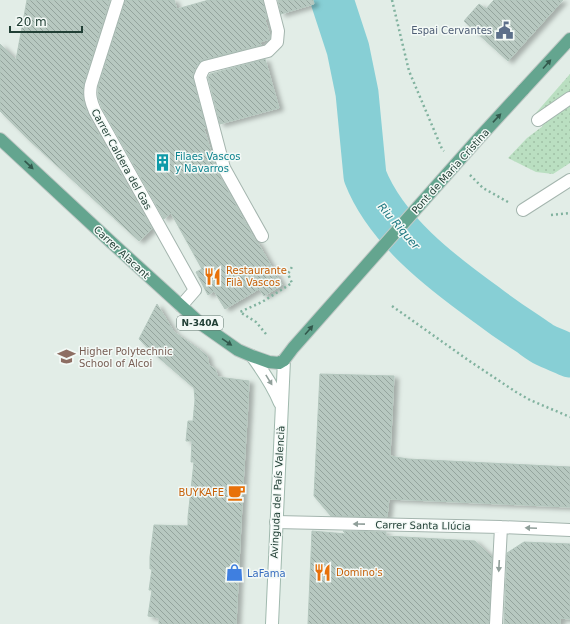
<svg xmlns="http://www.w3.org/2000/svg" width="570" height="624" font-family="'DejaVu Sans',sans-serif">
<style>
.grass{fill:url(#grass-dots)}
.lines{fill:none;stroke-linecap:round;stroke-linejoin:round}
.river{stroke:#87cfd5;stroke-width:43}
.building{fill:url(#building-back-hatch);stroke:#b4c7be;filter:url(#shadow)}
.pedestrian-casing{stroke:#a4b5ae;stroke-width:14}
.minor-casing{stroke:#a4b5ae;stroke-width:14}
.secondary-casing{stroke:#a0b9ae;stroke-width:14}
.primary-casing{stroke:#c1c9c6;stroke-width:14}
.path{stroke:#81b29f;stroke-width:2.5;stroke-dasharray:2 3;stroke-linecap:butt}
.pedestrian{stroke:#fff;stroke-width:12}
.minor{stroke:#fff;stroke-width:12}
.secondary{stroke:#fff;stroke-width:12}
.primary{stroke:#64a58f;stroke-width:12}
.primary-bridge-casing{stroke:#c1c9c6;stroke-width:14;stroke-linecap:butt}
.primary-bridge{stroke:#64a58f;stroke-width:12}
.oneway{fill:#32584c}
.oneway2{fill:#909f9a}
.labels{text-anchor:middle;stroke-width:3;stroke-linejoin:round;paint-order:stroke}
.shield{fill:#f3f9f6;stroke:#60776f;stroke-width:1}
.shield-label{font-size:9px;font-weight:bold;fill:#213f35}
.service-label{font-size:10px;fill:#4e5e75;stroke:#f3f9f6;text-anchor:end}
.culture-label{font-size:10px;fill:#0d838f;stroke:#f3f9f6;text-anchor:start}
.street-label{font-size:10px;fill:#213f35;stroke:#f3f9f6}
.food-label{font-size:10px;fill:#c56008;stroke:#f3f9f6;text-anchor:start}
.education-label{font-size:10px;fill:#785e54;stroke:#f3f9f6;text-anchor:start}
.shop-label{font-size:10px;fill:#366cbe;stroke:#f3f9f6;text-anchor:start}
.water-label{font-size:11px;font-style:italic;fill:#18757e;stroke:#f3f9f6}
</style>
<defs>
<pattern id="grass-dots" width="8" height="8" patternUnits="userSpaceOnUse"><rect width="8" height="8" fill="#badfc1"/><path d="M2 2h.1M6 6h.1" fill="none" stroke="#a0c0a6" stroke-width="1.8" stroke-linecap="round"/></pattern>
<pattern id="building-back-hatch" width="6" height="6" patternUnits="userSpaceOnUse"><rect width="6" height="6" fill="#b7c8c0"/><path d="M-1 5l2 2M0 0l6 6M5-1l2 2" fill="none" stroke="#94a49d"/></pattern>
<filter id="shadow"><feDropShadow dx="4.5" dy="2.5" stdDeviation="2" flood-color="#0004"/></filter>
</defs>
<rect width="100%" height="100%" fill="#e2ede7"/>
<path class="grass" d="M 570,74 L 570,163 L 553,174 L 536,172 L 508,158 L 527,138 L 543,126 L 535,114 Z"/>
<g class="lines">
<path class="river" d="M 332,0 L 348,49 L 357,93 L 365,176 C 386,230 441,272 487,305 C 500,315 513,324 527,333 C 533,337 539,342 545,345 C 553,349 562,352 570,356"/>
</g>
<path class="building" d="M 27,0 L 110,0 L 84,83 L 83,96 L 84,104 L 88,115 L 152,229 L 139,241 L 29,140 L 0,111 L 0,44 L 16,60 Z
M 125,0 L 174,0 L 177,9 L 209,0 L 263,0 L 267,19 L 265,20 L 270,36 L 270,39 L 260,42 L 261,45 L 203,60 L 199,63 L 196,68 L 193,74 L 193,78 L 206,128 L 204,129 L 217,171 L 255,240 L 258,243 L 282,285 L 264,296 L 259,289 L 225,309 L 214,291 L 208,295 L 196,272 L 202,269 L 171,213 L 164,219 L 102,108 L 98,97 L 98,87 Z
M 278,0 L 313,0 L 314,4 L 281,14 Z
M 494,0 L 563,0 L 508,61 L 464,21 L 479,4 L 486,9 Z
M 265,59 L 279,108 L 220,124 L 208,77 L 210,74 Z
M 157,304 L 174,332 L 200,350 L 207,356 L 209,365 L 215,369 L 218,377 L 249,381 L 248,404 L 243,485 L 236,624 L 159,624 L 159,618 L 148,616 L 152,590 L 149,590 L 152,569 L 150,569 L 150,557 L 154,525 L 188,526 L 188,517 L 194,462 L 191,462 L 192,441 L 186,441 L 188,421 L 193,421 L 195,400 L 194,388 L 150,350 L 139,339 Z
M 320,374 L 394,376 L 390,456 L 408,459 L 570,467 L 570,507 L 389,499 L 387,517 L 331,516 L 314,496 Z
M 312,531 L 346,534 L 343,531 L 386,532 L 386,536 L 475,541 L 492,557 L 489,624 L 308,624 Z
M 524,542 L 570,544 L 570,619 L 560,618 L 560,624 L 504,624 L 507,553 Z"/>
<g class="lines">
<defs>
<path id="pedestrian" d="M 538,120 L 570,98"/>
<path id="minor" d="M 118,0 L 91,85 C 89,95 91,102 95,111 L 195,290 L 181,306
M 523,210 L 570,180
M 262,236 L 224,168 L 200,77 L 202,72 L 205,67 L 268,51 L 277,42 L 278,31 L 270,0
M 276,522 L 501,527 L 570,530
M 496,624 L 501,527"/>
<path id="secondary" d="M 252,356 C 263,371 273,386 280,403
M 272,624 L 284,360"/>
<path id="primary" d="M 523,90 L 570,39
M 0,139 L 112,243 L 201,324 L 238,350 L 252,356 L 269,362 L 279,363 L 284,360"/>
</defs>
<use href="#pedestrian" class="pedestrian-casing"/>
<use href="#minor" class="minor-casing"/>
<use href="#secondary" class="secondary-casing"/>
<use href="#primary" class="primary-casing"/>
<path class="path" d="M 392,0 L 409,71 L 442,149 L 444,151
M 470,175 L 483,188 L 508,202
M 551,215 L 570,213
M 392,306 L 468,360 L 516,392 L 530,400 L 570,417
M 266,334 L 256,322 L 240,312 L 262,302 L 292,283 L 288,274 L 293,265"/>
<use href="#pedestrian" class="pedestrian"/>
<use href="#minor" class="minor"/>
<use href="#secondary" class="secondary"/>
<use href="#primary" class="primary"/>
<defs>
<path id="primary-bridge" d="M 284,360 L 293,348 L 478,139 L 523,90"/>
</defs>
<use href="#primary-bridge" class="primary-bridge-casing"/>
<use href="#primary-bridge" class="primary-bridge"/>
</g>
<defs><path id="oneway-solid" d="M-6-.8H1V-3.2L6.5 0L1 3.2V.8H-6Z"/></defs>
<g class="oneway">
<use href="#oneway-solid" transform="translate(547 64) rotate(-48)"/>
<use href="#oneway-solid" transform="translate(497 118) rotate(-47)"/>
<use href="#oneway-solid" transform="translate(29 165) rotate(43)"/>
<use href="#oneway-solid" transform="translate(309 330) rotate(-49)"/>
<use href="#oneway-solid" transform="translate(227 342) rotate(34)"/>
</g>
<g class="oneway2">
<use href="#oneway-solid" transform="translate(269 380) rotate(58)"/>
<use href="#oneway-solid" transform="translate(359 524) rotate(-179)"/>
<use href="#oneway-solid" transform="translate(531 528) rotate(-178)"/>
<use href="#oneway-solid" transform="translate(499 566) rotate(93)"/>
</g>
<defs>
<symbol id="civic-bare" viewBox="-9 -9 18 18"><path d="M-.6-6.5H3V-4.5H.6V-3L4-1V1h2V6H-6V1h2V-1L-.6-3ZM-1.2 2.5V6h2.4V2.5Z" fill="#5c6f8a" stroke="#f3f9f6" stroke-width="2.5" paint-order="stroke"/></symbol>
<symbol id="building-bare" viewBox="-9 -9 18 18"><path d="M-4-6H4V6H1V3H-1V6H-4ZM-2.5-4.3h1.7v1.8h-1.7ZM.8-4.3h1.7v1.8H.8ZM-2.5-1h1.7V.8h-1.7ZM.8-1h1.7V.8H.8Z" fill="#0f9aa8" stroke="#f3f9f6" stroke-width="2.5" paint-order="stroke"/></symbol>
<symbol id="restaurant-bare" viewBox="-9 -9 18 18"><path d="M-5-6h1v4h1v-4h1v4h1v-4h1v5L-1.5 .5V6h-2V.5L-5-1ZM5-6V6H3V1.5H1.5Q1.5-4 5-6Z" fill="#e8710a" stroke="#f3f9f6" stroke-width="2.5" paint-order="stroke"/></symbol>
<symbol id="university-bare" viewBox="-9 -9 18 18"><path d="M0-5L7-2L0 1L-7-2ZM-4 1L0 2.5L4 1V4Q0 6-4 4Z" fill="#8d6e63" stroke="#f3f9f6" stroke-width="2.5" paint-order="stroke"/></symbol>
<symbol id="cafe-bare" viewBox="-9 -9 18 18"><path d="M-5.5-4.5H6V0H3Q3 3.5 0 3.5H-2.5Q-5.5 3.5-5.5 0ZM3-3.2v2h1.7v-2ZM-6 4.5H4V6H-6Z" fill="#e8710a" stroke="#f3f9f6" stroke-width="2.5" paint-order="stroke"/></symbol>
<symbol id="shop-bare" viewBox="-9 -9 18 18"><path d="M-5-2.5h2.3a2.7 3.5 0 0 1 5.4 0H5L5.5 6h-11ZM-1.5-2.5h3a1.5 2.3 0 0 0-3 0Z" fill="#3f7fe0" stroke="#f3f9f6" stroke-width="2.5" paint-order="stroke"/></symbol>
</defs>
<g fill-rule="evenodd">
<use href="#civic-bare" x="492" y="18" width="25" height="25"/>
<use href="#building-bare" x="150" y="150" width="25" height="25"/>
<use href="#restaurant-bare" x="200" y="264" width="25" height="25"/>
<use href="#university-bare" x="54" y="344" width="25" height="25"/>
<use href="#cafe-bare" x="224" y="480" width="25" height="25"/>
<use href="#restaurant-bare" x="310" y="560" width="25" height="25"/>
<use href="#shop-bare" x="222" y="560" width="25" height="25"/>
</g>
<g class="labels">
<rect class="shield" x="177" y="316" width="46" height="14" rx="3"/>
<g class="shield-label">
<text x="200" y="326">N-340A</text>
</g>
<g class="service-label">
<text x="492" y="34">Espai Cervantes</text>
</g>
<g class="culture-label">
<text x="175" y="160">Filaes Vascos<tspan x="175" dy="12">y Navarros</tspan></text>
</g>
<g class="street-label">
<text transform="translate(122 159) rotate(61)" y="4">Carrer Caldera del Gas</text>
<text transform="translate(450 171) rotate(-48)" y="4">Pont de Maria Cristina</text>
<text transform="translate(122 252) rotate(43)" y="4">Carrer Alacant</text>
<text transform="translate(277 492) rotate(-87)" y="4">Avinguda del País Valencià</text>
<text transform="translate(423 525) rotate(1)" y="4">Carrer Santa Llúcia</text>
</g>
<g class="food-label">
<text x="226" y="274">Restaurante<tspan x="226" dy="12">Filà Vascos</tspan></text>
<text x="224" y="496" text-anchor="end">BUYKAFE</text>
<text x="336" y="576">Domino's</text>
</g>
<g class="education-label">
<text x="79" y="355">Higher Polytechnic<tspan x="79" dy="12">School of Alcoi</tspan></text>
</g>
<g class="shop-label">
<text x="247" y="577">LaFama</text>
</g>
<g class="water-label">
<text transform="translate(399 226) rotate(49)" y="4">Riu Riquer</text>
</g>
</g>
<path d="M10 26v6h72v-6" fill="none" stroke="#213f35" stroke-width="2"/>
<text x="16" y="26" font-size="12" fill="#213f35" stroke="#f3f9f6" stroke-width="3" paint-order="stroke">20 m</text>
</svg>
